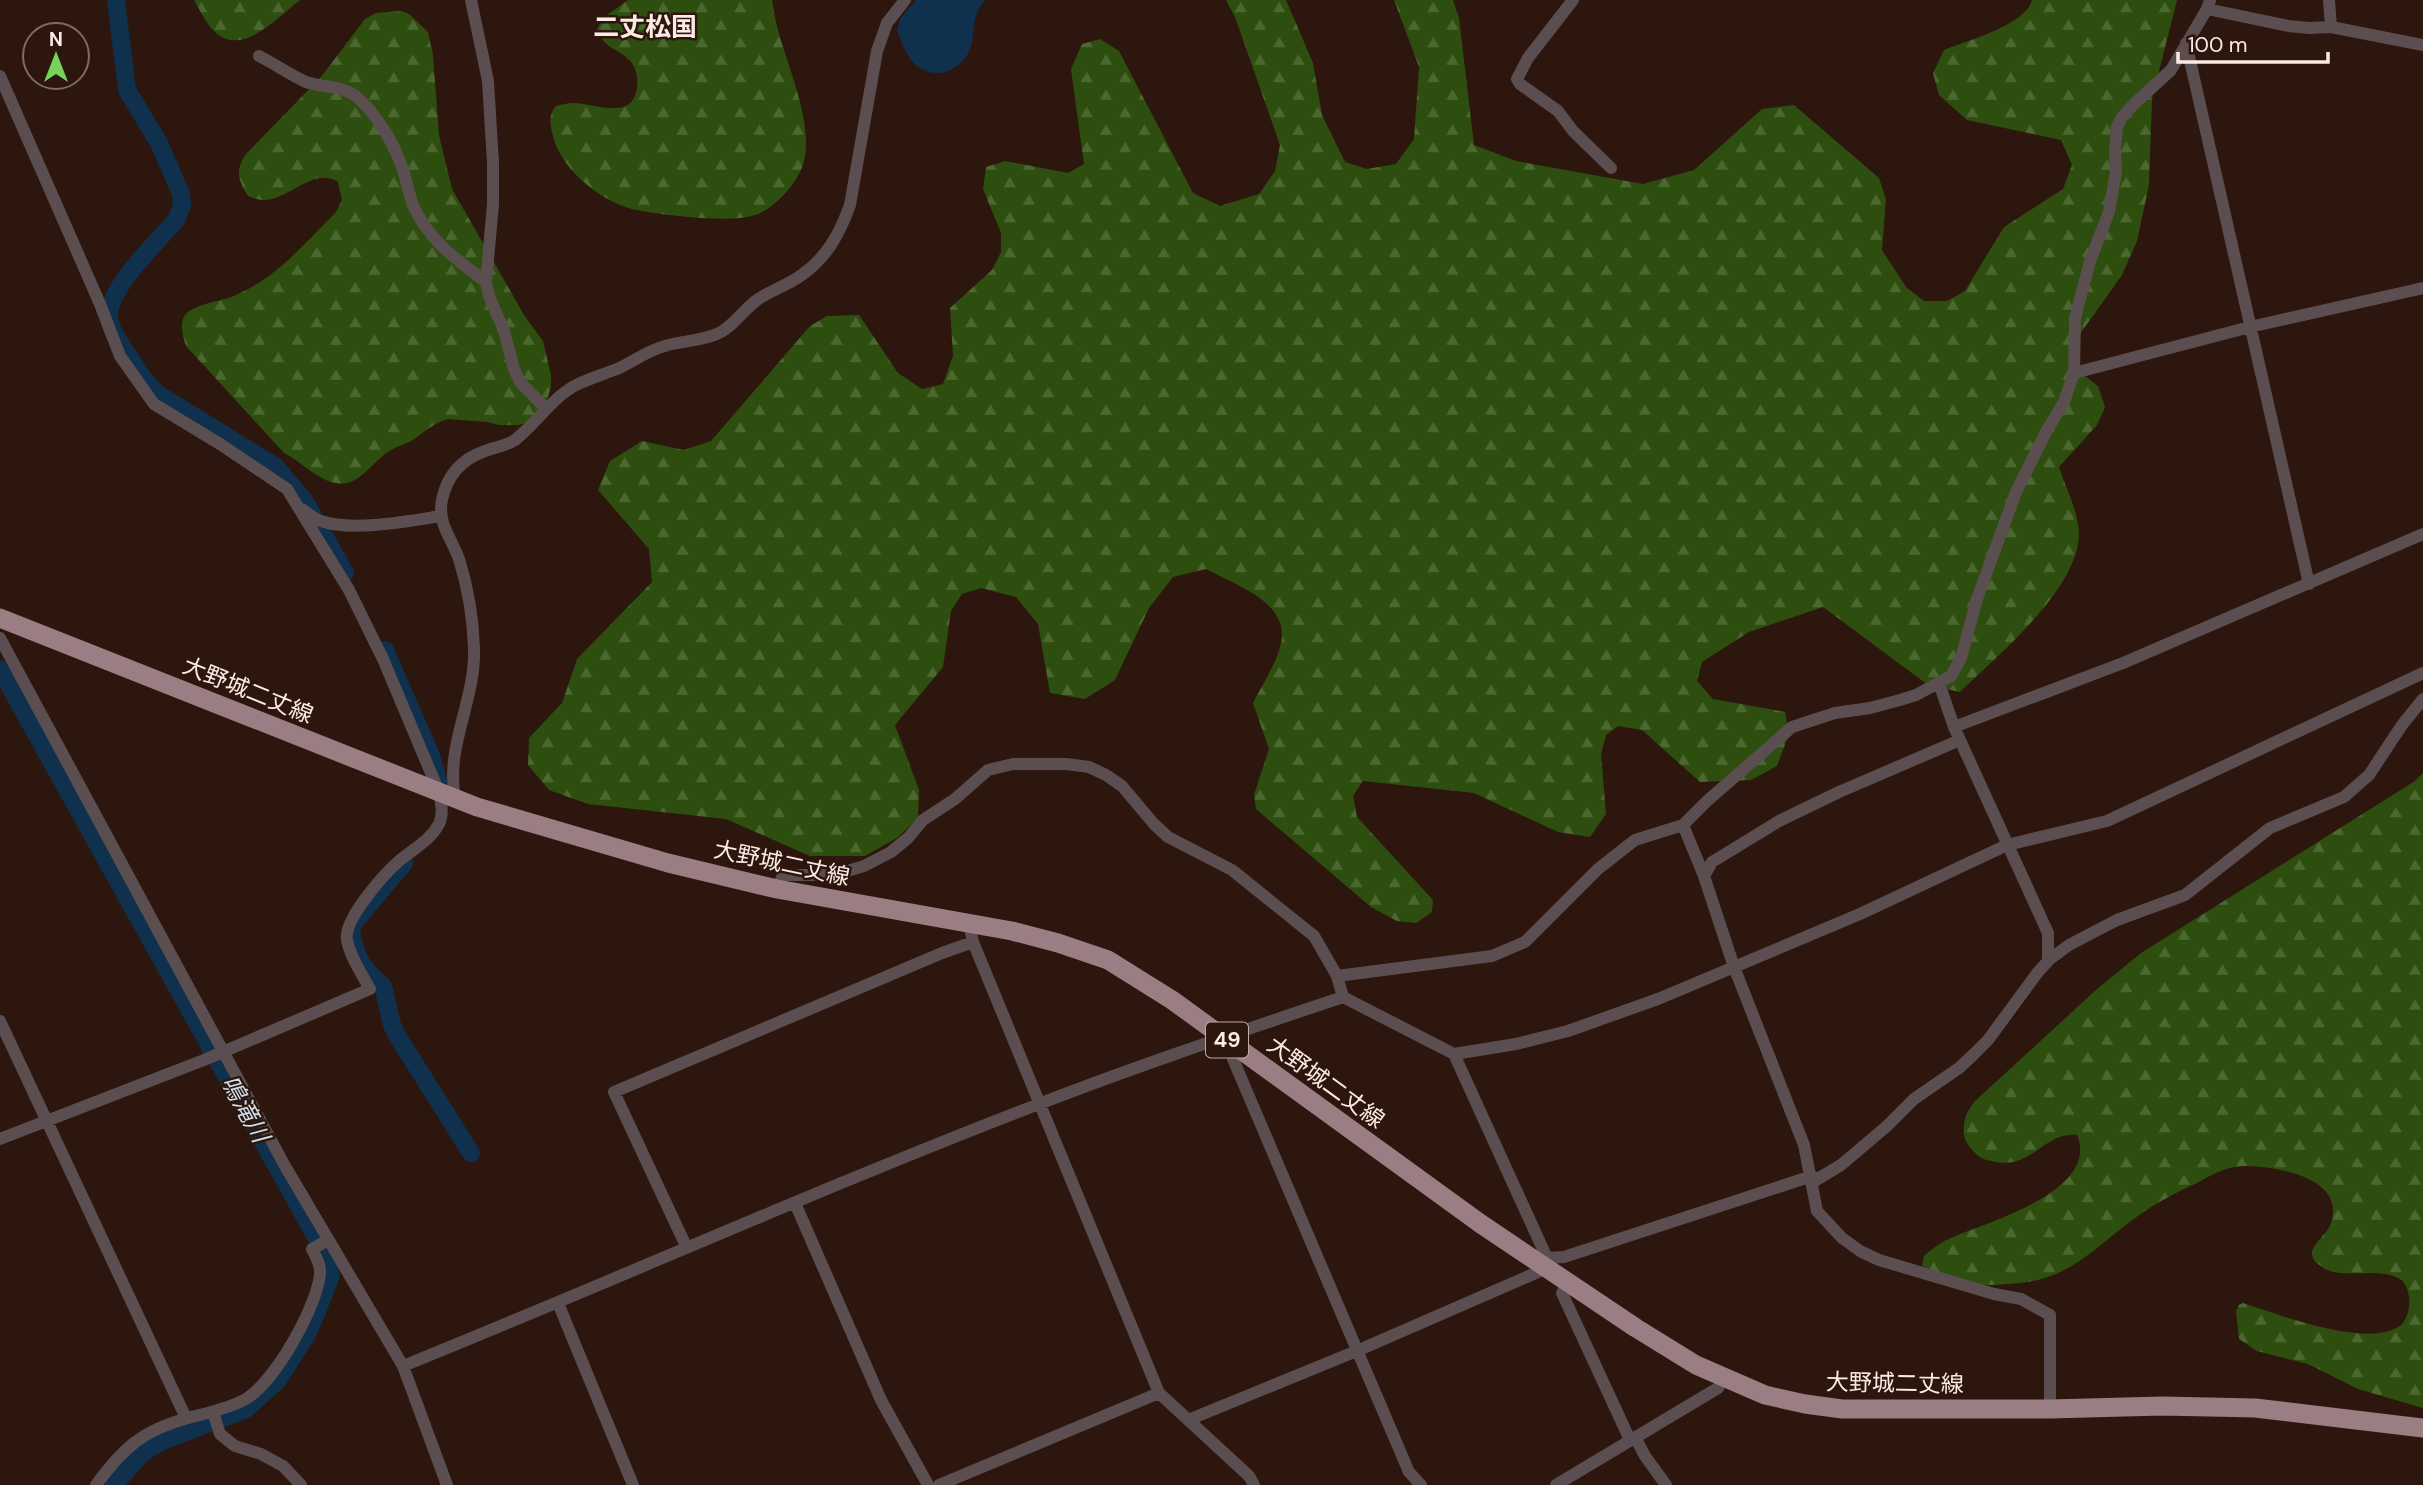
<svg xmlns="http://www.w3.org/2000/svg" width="2423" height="1485" font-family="'DM Sans','Noto Sans JP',sans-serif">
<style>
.forest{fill:url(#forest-firs)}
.water{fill:#0f314d}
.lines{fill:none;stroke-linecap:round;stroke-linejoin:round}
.river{stroke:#0f314d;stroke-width:18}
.street{stroke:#5b4e50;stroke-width:12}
.primary{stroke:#9a7e83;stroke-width:19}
.labels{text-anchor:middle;stroke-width:5;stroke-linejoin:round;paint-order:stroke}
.shield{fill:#2d160d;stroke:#beaba4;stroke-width:2}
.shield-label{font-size:21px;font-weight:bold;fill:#fcebe4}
.street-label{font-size:23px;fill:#fcebe4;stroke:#2d160d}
.water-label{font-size:24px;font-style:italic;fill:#cfdfee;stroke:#2d160d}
.quarter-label{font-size:26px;font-weight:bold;fill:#fcebe4;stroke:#2d160d}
</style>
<defs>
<pattern id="forest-firs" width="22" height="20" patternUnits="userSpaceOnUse" patternTransform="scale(1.75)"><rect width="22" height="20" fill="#2d4e0e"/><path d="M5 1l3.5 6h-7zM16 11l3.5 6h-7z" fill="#4c6831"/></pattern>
</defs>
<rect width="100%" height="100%" fill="#2d160d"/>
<path class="forest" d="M 194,0 L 300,0 C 279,16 242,58 215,32 C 206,24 200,10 194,0 Z
M 628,0 L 772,0 C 774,12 776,25 780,37 C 790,72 813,124 804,161 C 800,179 780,202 764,211 C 747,221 720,219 701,218 C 678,216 655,214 632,209 C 599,200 561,169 553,136 C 550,124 548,116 556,106 C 561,105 567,103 573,103 C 595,103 632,122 637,88 C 638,78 637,70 631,62 C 617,46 606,52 597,29 L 603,18 Z
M 1226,0 L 1286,0 L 1313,63 L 1322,115 L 1345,162 L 1367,169 L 1396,164 L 1414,139 L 1419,67 L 1394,0 L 1453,0 L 1459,18 L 1474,145 L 1516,161 L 1643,184 L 1694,170 L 1762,109 L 1794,105 L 1879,178 L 1886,199 L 1882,250 L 1906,287 L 1924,301 L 1947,301 L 1965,291 L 2004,227 L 2063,189 L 2072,165 L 2061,140 L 1967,120 L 1939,95 L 1933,73 L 1944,50 C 1966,41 2026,25 2032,0 L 2177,0 L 2152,99 L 2149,185 L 2137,241 L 2122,275 L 2068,351 L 2072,366 L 2098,386 L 2105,407 L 2097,425 L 2059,467 C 2065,485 2075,505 2078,524 C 2089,581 1997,656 1960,692 L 1928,685 L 1823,607 L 1749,632 L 1702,662 L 1697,681 L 1713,699 L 1785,712 L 1789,734 L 1777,766 L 1751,780 L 1700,782 L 1642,730 L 1618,726 L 1606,735 L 1601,754 L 1606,814 L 1590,837 L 1558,832 L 1474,793 L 1363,781 L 1353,796 L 1357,817 L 1433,900 L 1432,912 L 1416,923 L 1397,921 L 1371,907 L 1256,809 L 1254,795 L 1269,749 L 1253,703 C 1262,685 1277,663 1281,643 C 1290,602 1235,585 1206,569 L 1173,577 L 1149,608 L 1115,680 L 1085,699 L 1050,693 L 1038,624 L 1016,597 L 981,588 L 962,594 L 951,611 L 943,667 L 895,725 L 919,790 L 918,818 L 897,838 L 865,856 L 810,856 L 726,819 L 588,804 L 549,790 L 528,765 L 529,738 L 562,703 L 577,659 L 652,582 L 649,549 L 598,490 L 610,461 L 642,441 L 684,450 L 711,441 L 810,326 L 827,316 L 859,315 L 898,373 L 922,389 L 943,384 L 953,356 L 950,308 L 992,270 L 1001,252 L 1001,233 L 983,189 L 986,167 L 1005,161 L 1068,173 L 1084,164 L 1071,69 L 1082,44 L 1100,39 L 1119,51 L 1193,193 L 1220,206 L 1259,194 L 1275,171 L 1280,145 L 1235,17 Z
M 401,11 L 409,14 L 428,32 L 433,55 L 439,135 L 452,189 L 524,315 L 543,341 L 551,375 L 551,387 L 545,407 L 531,421 L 519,425 L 499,425 L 487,422 L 448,419 C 433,423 424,433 411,441 C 404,445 397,446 391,450 C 373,460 359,488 336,483 C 317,480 302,462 284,453 L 186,346 C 183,337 179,324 185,315 C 194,304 218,302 231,297 C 275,280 303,245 336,212 L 342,200 L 338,182 C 314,166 289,200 264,200 C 259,200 253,198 248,196 C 238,180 235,170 246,154 L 321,77 L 365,19 L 376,13 Z
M 2423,773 L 2423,1408 L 2358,1389 L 2308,1364 L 2257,1351 L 2239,1339 L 2236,1311 L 2239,1305 L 2243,1303 C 2278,1314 2369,1350 2401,1325 C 2412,1315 2413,1285 2398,1278 C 2377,1267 2344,1279 2325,1269 C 2320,1265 2312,1262 2312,1254 C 2312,1243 2328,1234 2331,1223 C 2346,1177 2275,1166 2244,1166 C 2226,1166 2210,1176 2195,1184 C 2172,1194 2151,1206 2131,1221 C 2087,1254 2066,1282 2007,1284 C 1995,1285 1983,1286 1970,1283 C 1950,1279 1938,1280 1922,1265 L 1924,1256 C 1932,1249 1941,1242 1951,1238 C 1985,1223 2101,1191 2077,1135 C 2045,1131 2032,1169 1996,1162 C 1988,1160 1982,1160 1976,1154 C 1968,1146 1962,1138 1964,1126 C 1964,1116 1969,1109 1975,1101 L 2096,990 L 2141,953 L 2415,781 Z"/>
<path class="water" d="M 916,0 L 985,0 C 971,17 976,28 971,46 C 966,64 946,77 929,72 C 910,67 903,47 897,30 L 900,19 Z"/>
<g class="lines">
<path class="river" d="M 116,0 L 127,90 L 159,143 L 181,194 L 182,206 L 176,220 C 158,241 107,289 109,317 C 110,331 121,344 128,355 C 137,369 145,383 158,394 L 276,467 L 304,500 L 345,573
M 385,650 L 430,753 L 439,783
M 0,669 L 327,1257 L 331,1275 L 316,1314 L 306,1336 L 278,1380 L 246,1409 L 162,1441 L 142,1453 L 114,1485
M 404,863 L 353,924 L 351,934 L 358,957 L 367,971 L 383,986 L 392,1025 L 398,1037 L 471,1153"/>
<path class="street" d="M 471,0 L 488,81 L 493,163 L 493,204 L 486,282 L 489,296 L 504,331 L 514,369 L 520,382 L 546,409
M 1573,0 L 1528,58 L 1517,79 L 1520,84 L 1558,111 L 1573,131 L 1611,168
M 2329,0 L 2331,27
M 2207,9 L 2288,26 L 2309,28 L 2331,27 L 2423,45
M 2186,43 L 2309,584
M 259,56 C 275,64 290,75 306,82 C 323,88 343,85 357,97 C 376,114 392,140 401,164 C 406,177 408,192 413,205 C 428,240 457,260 486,282
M 0,76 L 100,304 L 120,356 L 154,404 L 220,444 L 287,489 L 349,590 L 383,659 L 439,792 C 441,803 444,813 439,824 C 430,841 413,849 399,861 C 384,874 343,920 347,940 C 350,957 362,974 370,989 L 204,1060 L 0,1139
M 2074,373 L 2250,327 L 2423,288
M 302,509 C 308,513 314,519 321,521 C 352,532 409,521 441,516
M 0,638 L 285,1166 L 403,1366 L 447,1485
M 1939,683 L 1954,727 L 2048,933 L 2048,961
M 1954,727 L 2123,663 L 2423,534
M 455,798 C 445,746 476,700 474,648 C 473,617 468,588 459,559 C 452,539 437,523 442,500 C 447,475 462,459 485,451 C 495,447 506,446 515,440 C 537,423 552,397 578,384 C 591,378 604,374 617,369 C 633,362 648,350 665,346 C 681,341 701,341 717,334 C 732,328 743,310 757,300 C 771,290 789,285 803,274 C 827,257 840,233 850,205 L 877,51 L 887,23 L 905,0
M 1683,825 L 1704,876 L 1734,967 L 1804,1145 L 1817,1211 L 1842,1238 L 1860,1251 L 1879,1260 L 1994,1294 L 2021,1299 L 2050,1315 L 2050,1409
M 1704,876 L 1712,862 L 1779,821 L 1839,792 L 1960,740
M 777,889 L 783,875 L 834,875 L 864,866 L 891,852 L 908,838 L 923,820 L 955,799 L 988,770 L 1013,764 L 1066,764 L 1089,767 L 1106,775 L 1122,786 L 1154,824 L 1168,837 L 1232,870 L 1314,936 L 1337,976 L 1343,997
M 969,923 L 973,942 L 1159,1393 L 1249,1476 L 1254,1485
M 1337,976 L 1492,956 L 1525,942 L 1598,869 L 1635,840 L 1683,825 L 1707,801 L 1792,727 L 1835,713 L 1870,708 L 1900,700 L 1916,695 L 1951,676 L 1961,658 L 1977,599 L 2016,492 L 2046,432 L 2064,402 L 2074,373 L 2075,318 L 2090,261 L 2109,212 L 2116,172 L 2115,149 L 2117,127 L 2122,117 L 2134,104 L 2171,70 L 2207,9 L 2210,0
M 0,1021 L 186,1418
M 1240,1050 L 1233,1059 L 1409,1472 L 1421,1485
M 1454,1054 L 1516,1044 L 1568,1031 L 1658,999 L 1860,914 L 2007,845 L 2107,821 L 2423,673
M 795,1203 L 881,1400 L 928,1485
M 686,1246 L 614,1092 L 942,953 L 973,942
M 1547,1258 L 1564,1257 L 1812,1176 L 1816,1180 L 1841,1165 L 1887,1126 L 1914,1099 L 1959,1068 L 1973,1055 L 1988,1040 L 2038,972 L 2050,959 L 2069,945 L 2117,920 L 2185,895 L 2270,828 L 2344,797 L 2369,775 L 2402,725 L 2423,699
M 1568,1282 L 1562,1293 L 1630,1440
M 558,1303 L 633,1485
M 403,1366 C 616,1280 825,1186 1039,1104 C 1139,1065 1242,1031 1343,997 L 1454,1054 L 1547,1258 L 1538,1272 L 1359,1350 L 1188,1420
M 213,1412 L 220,1434 L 235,1446 L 261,1454 L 283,1466 L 301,1485
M 1635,1437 L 1645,1456 L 1666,1485
M 96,1485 C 123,1448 143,1430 188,1418 C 207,1413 227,1409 244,1400 C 274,1384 317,1307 320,1274 C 321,1265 316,1257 312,1249 L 328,1240
M 939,1485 L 1159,1393
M 1556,1485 L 1718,1388 L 1723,1378"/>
<path class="primary" d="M 0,618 L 477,807 L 668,863 L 777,889 L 1012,931 L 1058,943 L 1108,960 L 1172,1000 L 1481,1224 L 1636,1328 L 1696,1365 L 1765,1395 L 1805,1404 L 1842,1409 L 2050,1409 L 2162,1406 L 2255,1408 L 2423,1428"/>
</g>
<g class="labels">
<rect class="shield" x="1206" y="1022.5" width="42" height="35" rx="5"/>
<g class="shield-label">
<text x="1227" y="1047">49</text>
</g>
<g class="street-label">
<text transform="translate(248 690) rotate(22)" y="8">大野城二丈線</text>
<text transform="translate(782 863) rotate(12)" y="8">大野城二丈線</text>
<text transform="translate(1326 1082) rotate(36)" y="8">大野城二丈線</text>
<text transform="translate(1895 1383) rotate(1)" y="8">大野城二丈線</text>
</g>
<g class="water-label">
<text transform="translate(245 1109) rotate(61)" y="8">鳴滝川</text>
</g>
<g class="quarter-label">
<text x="645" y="36">二丈松国</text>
</g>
</g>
<g transform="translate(56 56)"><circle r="33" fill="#2d160d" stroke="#806b63" stroke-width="2"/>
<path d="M0-5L12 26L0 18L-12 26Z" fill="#76d25a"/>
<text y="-10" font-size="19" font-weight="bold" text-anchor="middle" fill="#fcebe4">N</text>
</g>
<path d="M2178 52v10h150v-10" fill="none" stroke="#fcebe4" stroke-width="3.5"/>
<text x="2188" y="52" font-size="21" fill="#fcebe4" stroke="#2d160d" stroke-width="5" paint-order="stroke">100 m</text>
</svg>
